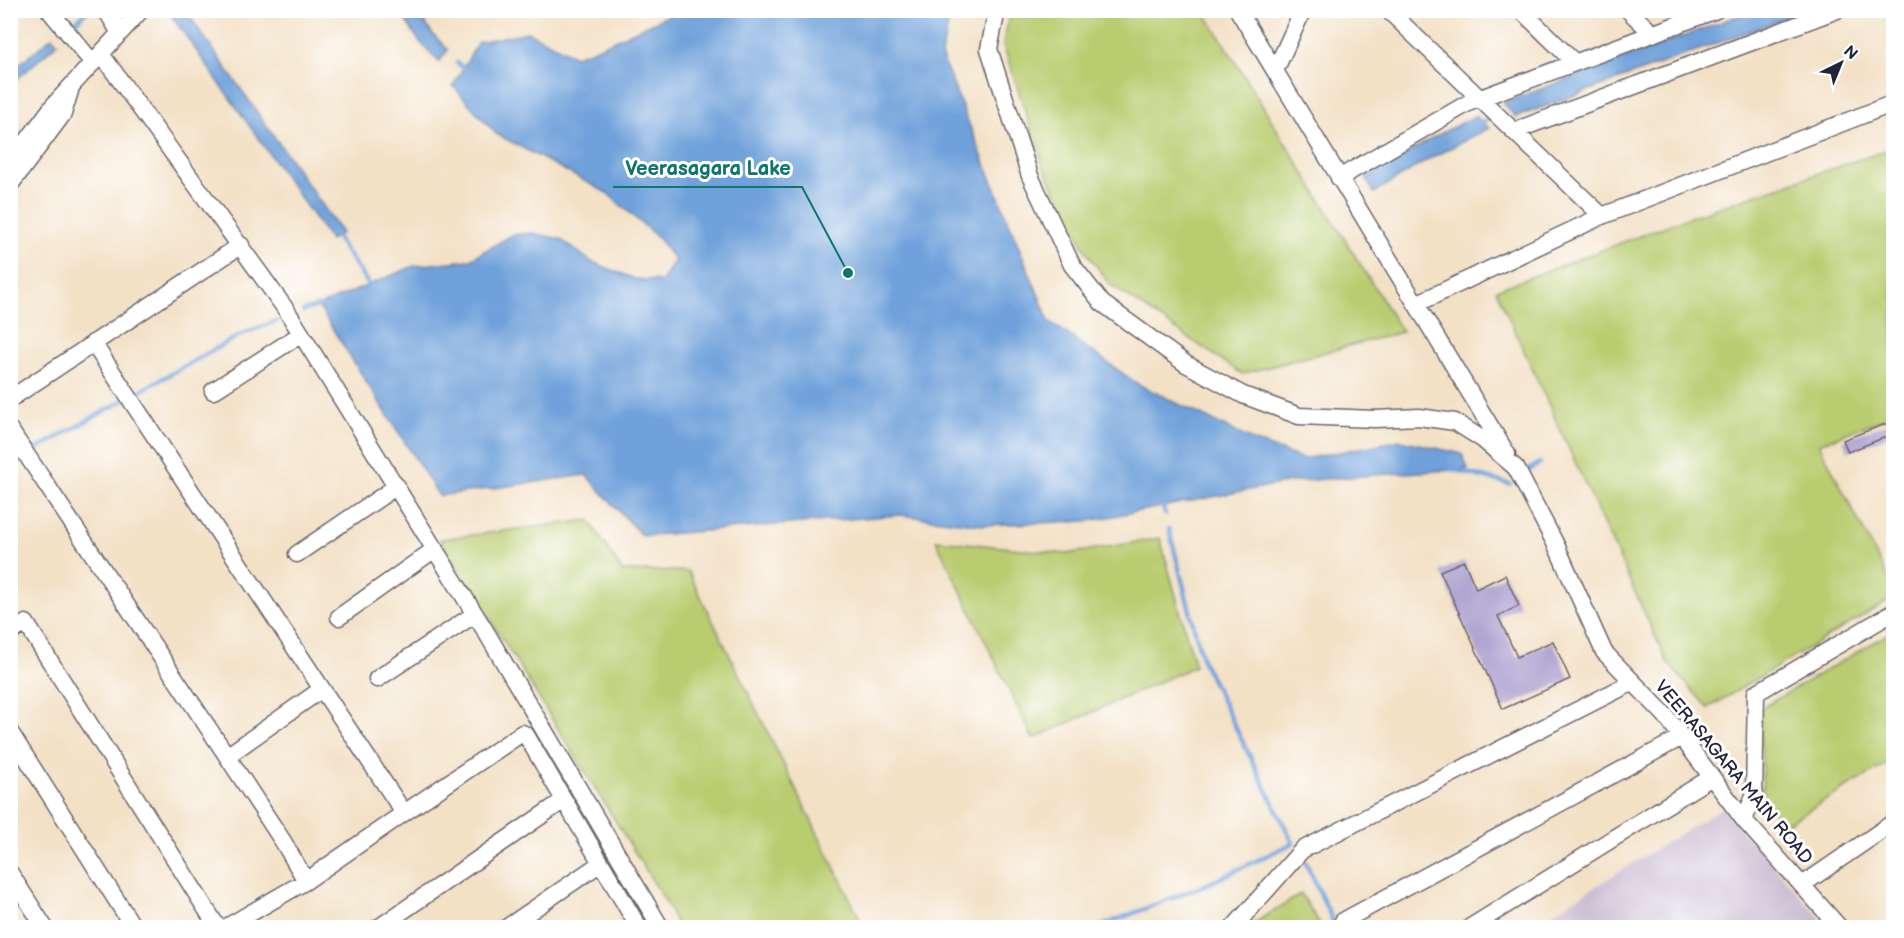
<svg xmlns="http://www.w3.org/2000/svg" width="1904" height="938" font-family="'Balsamiq Sans',sans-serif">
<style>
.industrial{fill:#ccbfd4}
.green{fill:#b9cc6f;stroke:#6e7755;stroke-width:1.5}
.water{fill:#70a1da;stroke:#49628a;stroke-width:1.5}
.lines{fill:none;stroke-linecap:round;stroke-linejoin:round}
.stream{stroke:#70a1da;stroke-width:4.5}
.building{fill:#b1a5d1}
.minor-casing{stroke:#6b656c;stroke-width:19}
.minor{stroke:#fff;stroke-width:16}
.labels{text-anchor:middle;stroke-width:6;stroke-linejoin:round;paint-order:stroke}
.street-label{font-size:18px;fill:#22223b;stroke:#fff}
.leader{fill:none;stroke:#0f766e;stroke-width:2}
.callout-dot{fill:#0f766e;stroke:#fff;stroke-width:2}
.callout-label{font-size:20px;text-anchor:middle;font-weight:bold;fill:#0f766e;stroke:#fff;stroke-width:6;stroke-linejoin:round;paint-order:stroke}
</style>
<rect width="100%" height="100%" fill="#fff"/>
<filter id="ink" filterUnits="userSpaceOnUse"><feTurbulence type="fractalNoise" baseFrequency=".0167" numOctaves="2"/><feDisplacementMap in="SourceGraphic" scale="12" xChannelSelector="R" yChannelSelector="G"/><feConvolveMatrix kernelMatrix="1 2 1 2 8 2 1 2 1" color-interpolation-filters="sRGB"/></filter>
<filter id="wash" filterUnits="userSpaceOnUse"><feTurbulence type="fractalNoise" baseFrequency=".008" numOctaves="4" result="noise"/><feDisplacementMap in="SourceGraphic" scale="24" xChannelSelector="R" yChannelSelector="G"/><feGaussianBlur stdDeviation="1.35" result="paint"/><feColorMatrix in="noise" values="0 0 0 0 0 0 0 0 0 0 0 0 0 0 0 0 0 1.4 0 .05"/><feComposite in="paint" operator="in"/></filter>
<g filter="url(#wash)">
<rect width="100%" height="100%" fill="#f3e1c6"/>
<path class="industrial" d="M 1722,808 L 1828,927 L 1530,927 Z"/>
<path class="green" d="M 1011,11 L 1204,11 L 1402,332 L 1242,374 L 1109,284 L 1086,251 L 1044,168 L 1003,44 Z
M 1893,148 L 1893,415 L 1819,444 L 1893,588 L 1893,598 L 1708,708 L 1667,662 L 1496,290 L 1687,218 Z
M 589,520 L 622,571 L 688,571 L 864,927 L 678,927 L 664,899 L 440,539 Z
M 1160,538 L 1195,666 L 1033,739 L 936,540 L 1067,554 Z
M 1893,631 L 1893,760 L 1784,825 L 1763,800 L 1760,709 Z
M 1301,894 L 1322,927 L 1248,927 Z"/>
<path class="water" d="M 680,10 L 951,11 L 941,55 L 1049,321 L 1138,384 L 1254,441 L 1303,459 L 1401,440 L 1462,454 L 1468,469 L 1373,475 L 1290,482 L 1088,521 L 983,525 L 900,515 L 642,536 L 586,475 L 439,496 L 318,306 L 414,266 L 469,260 L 512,235 L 532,233 L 560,239 L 592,262 L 635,279 L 662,281 L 675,260 L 658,238 L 607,193 L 496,134 L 453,86 L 478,42 L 528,32 L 575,56 L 593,50 Z
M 1754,10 L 1804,11 L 1516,117 L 1503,103 Z
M 170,11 L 186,11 L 342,233 L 330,240 L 169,12 Z
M 399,11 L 417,11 L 432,33 L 448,50 L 439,62 L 420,42 Z
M 52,37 L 58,43 L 11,84 L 11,71 Z
M 1475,116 L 1489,128 L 1429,159 L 1374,193 L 1366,178 L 1436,136 Z"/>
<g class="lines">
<path class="stream" d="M 69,28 L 88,10
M 457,63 L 467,71
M 1476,124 L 1493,117
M 334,234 L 372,289
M 303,311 L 318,306
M 133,395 L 242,334 L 277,321
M 10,464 L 126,399
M 1451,469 L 1510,484
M 1526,472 L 1540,463
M 1163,507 L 1165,514
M 1306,863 L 1336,928
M 1096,928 L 1210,883 L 1293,843 L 1203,662 L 1169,529"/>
</g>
<g id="blocks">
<path class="building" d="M 1893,421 L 1893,434 L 1848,452 L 1843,440 Z
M 1464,561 L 1476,589 L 1505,575 L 1519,606 L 1498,616 L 1517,657 L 1553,641 L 1570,679 L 1503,709 L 1440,571 Z"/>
</g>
</g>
<g filter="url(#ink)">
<use href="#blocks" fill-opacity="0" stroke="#6b656c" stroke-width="1.5"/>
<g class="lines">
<defs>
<path id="minor" d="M 49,10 L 93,63
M 106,10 L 120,33
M 997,10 L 989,49 L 1030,176 L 1072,265 L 1102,303 L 1186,364 L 1243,395 L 1299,416 L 1375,419 L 1419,417 L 1455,422 L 1482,439 L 1516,468 L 1556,545 L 1604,652 L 1665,715 L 1744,820 L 1840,928
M 1238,10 L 1507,454
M 1388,10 L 1602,216
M 1521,10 L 1575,63
M 1628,10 L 1653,34
M 101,54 L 287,311 L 486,632 L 661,928
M 1275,71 L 1303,10
M 1514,131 L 1837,10
M 10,164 L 53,106 L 141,10
M 1339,178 L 1470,102 L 1716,10
M 10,185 L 63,114 L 70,91
M 1416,304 L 1602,216 L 1894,103
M 93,343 L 404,813 L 522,733 L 526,735 L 639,928
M 213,391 L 301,334
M 10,399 L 241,245
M 10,430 L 227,756 L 322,689
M 297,554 L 397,486
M 339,617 L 435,549
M 10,633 L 26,623 L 218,928
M 377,679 L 475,614
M 10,732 L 134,928
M 227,756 L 284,843 L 306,881 L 404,813
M 1744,820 L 1754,796 L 1756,693 L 1894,612
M 10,873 L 45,928
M 1802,885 L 1894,822
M 1343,921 L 1682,737
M 225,928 L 306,881
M 378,928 L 564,800
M 506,928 L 601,863
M 1233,928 L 1302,850 L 1633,682
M 1469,928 L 1712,777"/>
</defs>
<use href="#minor" class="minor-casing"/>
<use href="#minor" class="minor"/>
</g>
</g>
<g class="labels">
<g class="street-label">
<text transform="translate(1734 772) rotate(50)" y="6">VEERASAGARA MAIN ROAD</text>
</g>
</g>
<path class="leader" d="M848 273L802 187H613"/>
<circle class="callout-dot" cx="848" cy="273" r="6"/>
<g class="callout-label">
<text x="708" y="175">Veerasagara Lake</text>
</g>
<rect width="1904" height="938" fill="none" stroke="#fff" stroke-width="36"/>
<g transform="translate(1841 63) rotate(43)" stroke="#ffffff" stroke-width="4.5" paint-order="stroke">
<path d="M0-4.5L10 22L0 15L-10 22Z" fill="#22223b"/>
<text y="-9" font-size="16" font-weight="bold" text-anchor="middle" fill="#22223b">N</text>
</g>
</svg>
